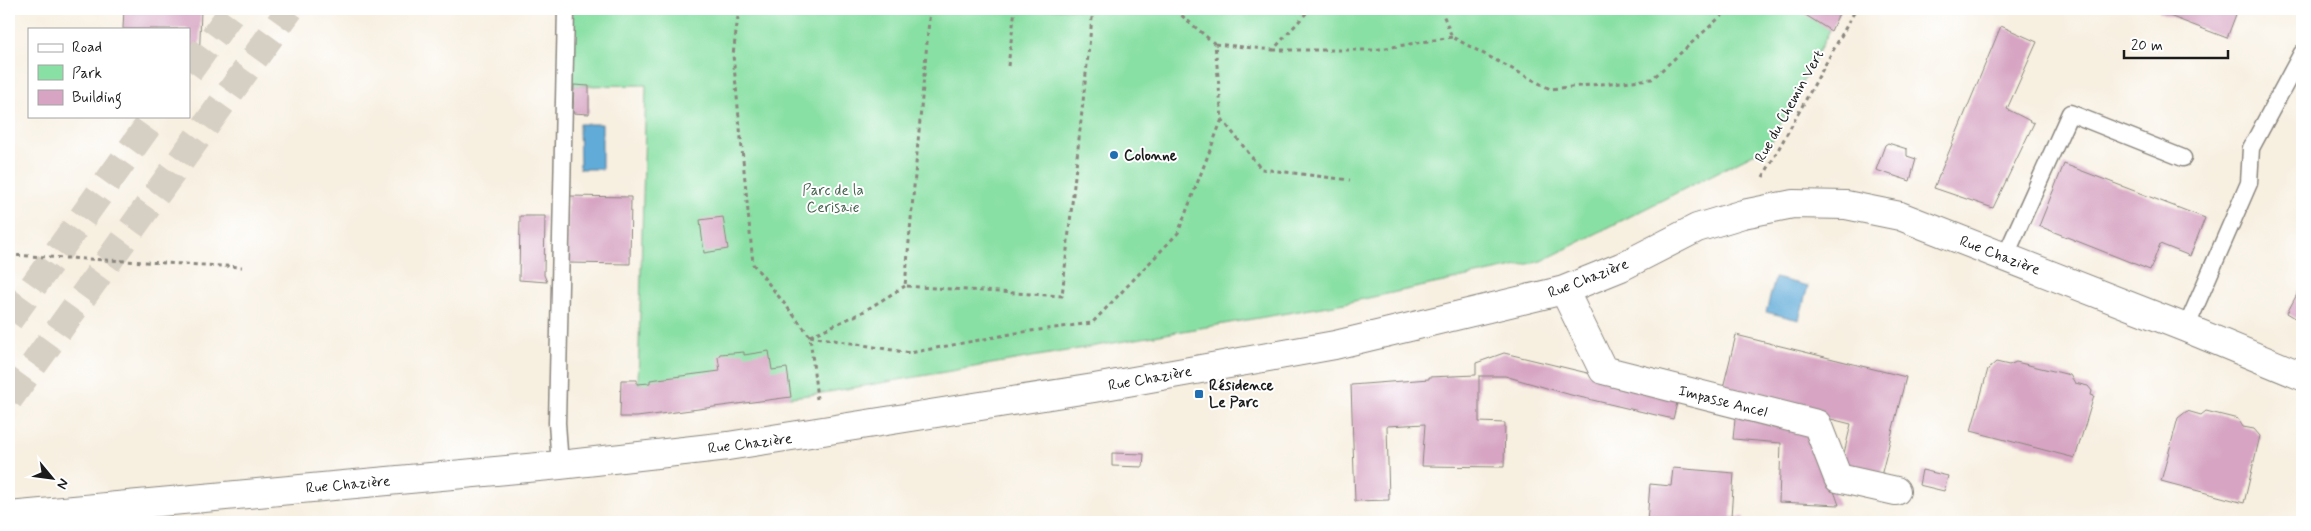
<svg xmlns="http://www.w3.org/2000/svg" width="2311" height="531" font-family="Mynerve,sans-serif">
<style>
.green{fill:#89e0a4;stroke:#527e60}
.water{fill:#60abd8;stroke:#3e647a}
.building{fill:#d7a5c3}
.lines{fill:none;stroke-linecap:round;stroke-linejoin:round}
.primary-tunnel{stroke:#d6cfc3;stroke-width:28;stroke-dasharray:28 14;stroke-linecap:butt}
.lane-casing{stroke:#8a867e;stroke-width:19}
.street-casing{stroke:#8a867e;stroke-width:30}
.path{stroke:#8a867e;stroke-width:3;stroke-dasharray:4 4;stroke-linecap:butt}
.lane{stroke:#fff;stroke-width:16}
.street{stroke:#fff;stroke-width:28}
.poi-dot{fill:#1f6fb2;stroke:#fff;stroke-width:2}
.labels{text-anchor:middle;stroke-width:4;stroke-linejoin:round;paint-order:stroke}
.street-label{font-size:15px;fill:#1c1c1c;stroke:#fff}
.poi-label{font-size:15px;font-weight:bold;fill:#1c1c1c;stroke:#fff;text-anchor:start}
.park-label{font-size:15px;fill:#42614c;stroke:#fff}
</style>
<rect width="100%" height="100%" fill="#fff"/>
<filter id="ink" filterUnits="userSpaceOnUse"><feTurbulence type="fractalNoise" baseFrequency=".02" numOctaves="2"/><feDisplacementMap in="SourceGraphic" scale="10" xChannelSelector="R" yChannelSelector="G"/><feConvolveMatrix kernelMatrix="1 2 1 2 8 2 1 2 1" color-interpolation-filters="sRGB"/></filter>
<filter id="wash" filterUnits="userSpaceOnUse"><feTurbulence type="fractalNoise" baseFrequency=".0096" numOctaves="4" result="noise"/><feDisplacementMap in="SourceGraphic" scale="20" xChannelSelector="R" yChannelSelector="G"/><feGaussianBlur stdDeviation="1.12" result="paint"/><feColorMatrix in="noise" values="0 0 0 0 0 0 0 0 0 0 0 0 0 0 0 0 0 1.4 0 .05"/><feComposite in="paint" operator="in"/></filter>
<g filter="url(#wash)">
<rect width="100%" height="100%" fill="#f7efe0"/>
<path class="green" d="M 572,9 L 1841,9 L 1769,146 L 1542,261 L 1340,304 L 817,394 L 791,397 L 638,384 L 646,85 L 571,86 Z"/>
<path class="water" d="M 579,124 L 602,124 L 602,169 L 580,169 Z
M 1775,278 L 1808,286 L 1799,320 L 1766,312 Z"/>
<g id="blocks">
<path class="building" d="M 124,9 L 201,9 L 199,67 L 189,67 L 189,29 L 123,29 Z
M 1796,9 L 1841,9 L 1831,31 Z
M 2160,9 L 2238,9 L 2227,38 L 2159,12 Z
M 2001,26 L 2037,42 L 2007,109 L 2034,123 L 1993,208 L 1934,188 Z
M 574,85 L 589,86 L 589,114 L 573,113 Z
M 1888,143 L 1907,149 L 1907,156 L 1916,159 L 1910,181 L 1876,170 L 1885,145 Z
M 2064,164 L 2205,218 L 2190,256 L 2160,244 L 2150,270 L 2039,226 Z
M 568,196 L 631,197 L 630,264 L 567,263 Z
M 520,216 L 545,216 L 544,275 L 547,282 L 519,280 Z
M 723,217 L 728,249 L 704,253 L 700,220 Z
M 2302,285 L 2302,322 L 2287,313 Z
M 1736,335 L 1906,377 L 1881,476 L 1841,466 L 1851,424 L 1722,392 Z
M 769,351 L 772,370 L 787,368 L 791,397 L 637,417 L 620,417 L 621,380 L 637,380 L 637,384 L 650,383 L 650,380 L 720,371 L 718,357 L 720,354 L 744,352 L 744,355 Z
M 1504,353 L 1679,395 L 1673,419 L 1571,395 L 1505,376 L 1479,376 L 1479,422 L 1505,423 L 1504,467 L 1422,466 L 1425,424 L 1387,426 L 1389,500 L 1355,501 L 1351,385 L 1429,379 L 1429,377 L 1476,375 L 1476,363 Z
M 1996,362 L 2009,365 L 2016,362 L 2070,375 L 2075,383 L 2088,386 L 2092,391 L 2091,395 L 2094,396 L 2075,458 L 1971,431 L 1988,369 Z
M 1736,410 L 1803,427 L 1820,452 L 1839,505 L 1779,502 L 1781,443 L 1733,439 Z
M 2187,411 L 2201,415 L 2206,411 L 2238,419 L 2243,427 L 2254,429 L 2260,436 L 2244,503 L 2161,481 L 2178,418 Z
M 1112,453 L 1144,454 L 1143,467 L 1112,466 Z
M 1673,468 L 1734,473 L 1731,517 L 1744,517 L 1744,522 L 1647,522 L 1650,484 L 1671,486 Z
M 1922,470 L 1948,476 L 1944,491 L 1919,485 Z"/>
</g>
</g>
<g filter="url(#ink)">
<use href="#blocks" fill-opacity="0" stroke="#8a867e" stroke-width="1"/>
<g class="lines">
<path class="primary-tunnel" d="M 189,71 L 234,9
M 9,320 L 155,116
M 9,399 L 290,9"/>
<defs>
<path id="lane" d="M 2005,257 L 2070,113 L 2183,158
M 2186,328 L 2249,183 L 2251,148 L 2302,53
M 560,465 L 557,423 L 566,9"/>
<path id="street" d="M 1564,290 L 1603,370 L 1817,424 L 1838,478 L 1896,491
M 9,516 L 560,465 L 728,446 L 1094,388 L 1335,345 L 1564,290 L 1621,267 L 1697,228 L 1743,214 L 1793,204 L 1846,205 L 1900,216 L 2186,328 L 2302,376"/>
</defs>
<use href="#lane" class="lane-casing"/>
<use href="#street" class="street-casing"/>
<path class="path" d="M 739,9 L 733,55 L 753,264 L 810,336 L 817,399
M 930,9 L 905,286 L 1062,296 L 1093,9
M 1441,9 L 1452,37 L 1550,89 L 1652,79 L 1729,9
M 1215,44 L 1273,50 L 1310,9
M 1273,50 L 1374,50 L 1452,37
M 1008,66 L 1015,9
M 1222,119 L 1261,169 L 1350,180
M 1763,177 L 1856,9
M 9,255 L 242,267
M 810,336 L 910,353 L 1016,333 L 1092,323 L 1178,233 L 1222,119 L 1215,44 L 1174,9
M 810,336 L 861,313 L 905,286"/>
<use href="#lane" class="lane"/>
<use href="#street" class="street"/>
</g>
</g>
<g class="poi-dot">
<circle cx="1114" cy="155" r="5"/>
<rect x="1194" y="389" width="10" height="10" rx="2.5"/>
</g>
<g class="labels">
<g class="street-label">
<text transform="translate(1789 106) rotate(-61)" y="5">Rue du Chemin Vert</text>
<text transform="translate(2000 255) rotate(21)" y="5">Rue Chazière</text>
<text transform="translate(1588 278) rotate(-21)" y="5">Rue Chazière</text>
<text transform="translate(1150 378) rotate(-10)" y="5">Rue Chazière</text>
<text transform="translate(1723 401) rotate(14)" y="5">Impasse Ancel</text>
<text transform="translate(750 443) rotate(-7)" y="5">Rue Chazière</text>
<text transform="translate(348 484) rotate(-5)" y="5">Rue Chazière</text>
</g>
<g class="poi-label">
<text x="1124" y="160">Colonne</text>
<text x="1209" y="390">Résidence<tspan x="1209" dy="17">Le Parc</tspan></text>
</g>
<g class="park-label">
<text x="833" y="195">Parc de la<tspan x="833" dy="17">Cerisaie</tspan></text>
</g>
</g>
<rect width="2311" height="531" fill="none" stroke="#fff" stroke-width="30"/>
<rect x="28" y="28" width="162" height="90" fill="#ffffff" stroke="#a4a4a4"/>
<rect x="38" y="44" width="25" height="8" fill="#ffffff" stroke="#a4a4a4"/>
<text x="72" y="52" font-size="15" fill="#1c1c1c">Road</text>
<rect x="38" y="65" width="25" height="15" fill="#89e0a4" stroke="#a4a4a4"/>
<text x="72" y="78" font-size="15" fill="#1c1c1c">Park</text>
<rect x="38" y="90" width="25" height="15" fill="#d7a5c3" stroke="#a4a4a4"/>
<text x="72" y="102" font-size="15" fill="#1c1c1c">Building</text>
<g transform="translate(52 478) rotate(119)" stroke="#ffffff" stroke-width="4" paint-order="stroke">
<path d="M0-4L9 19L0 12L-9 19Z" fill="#1c1c1c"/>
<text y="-8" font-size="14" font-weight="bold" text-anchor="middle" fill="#1c1c1c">N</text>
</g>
<path d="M2124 50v8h104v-8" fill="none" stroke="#1c1c1c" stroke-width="2.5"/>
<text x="2131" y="50" font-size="15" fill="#1c1c1c" stroke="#ffffff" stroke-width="4" paint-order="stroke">20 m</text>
</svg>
